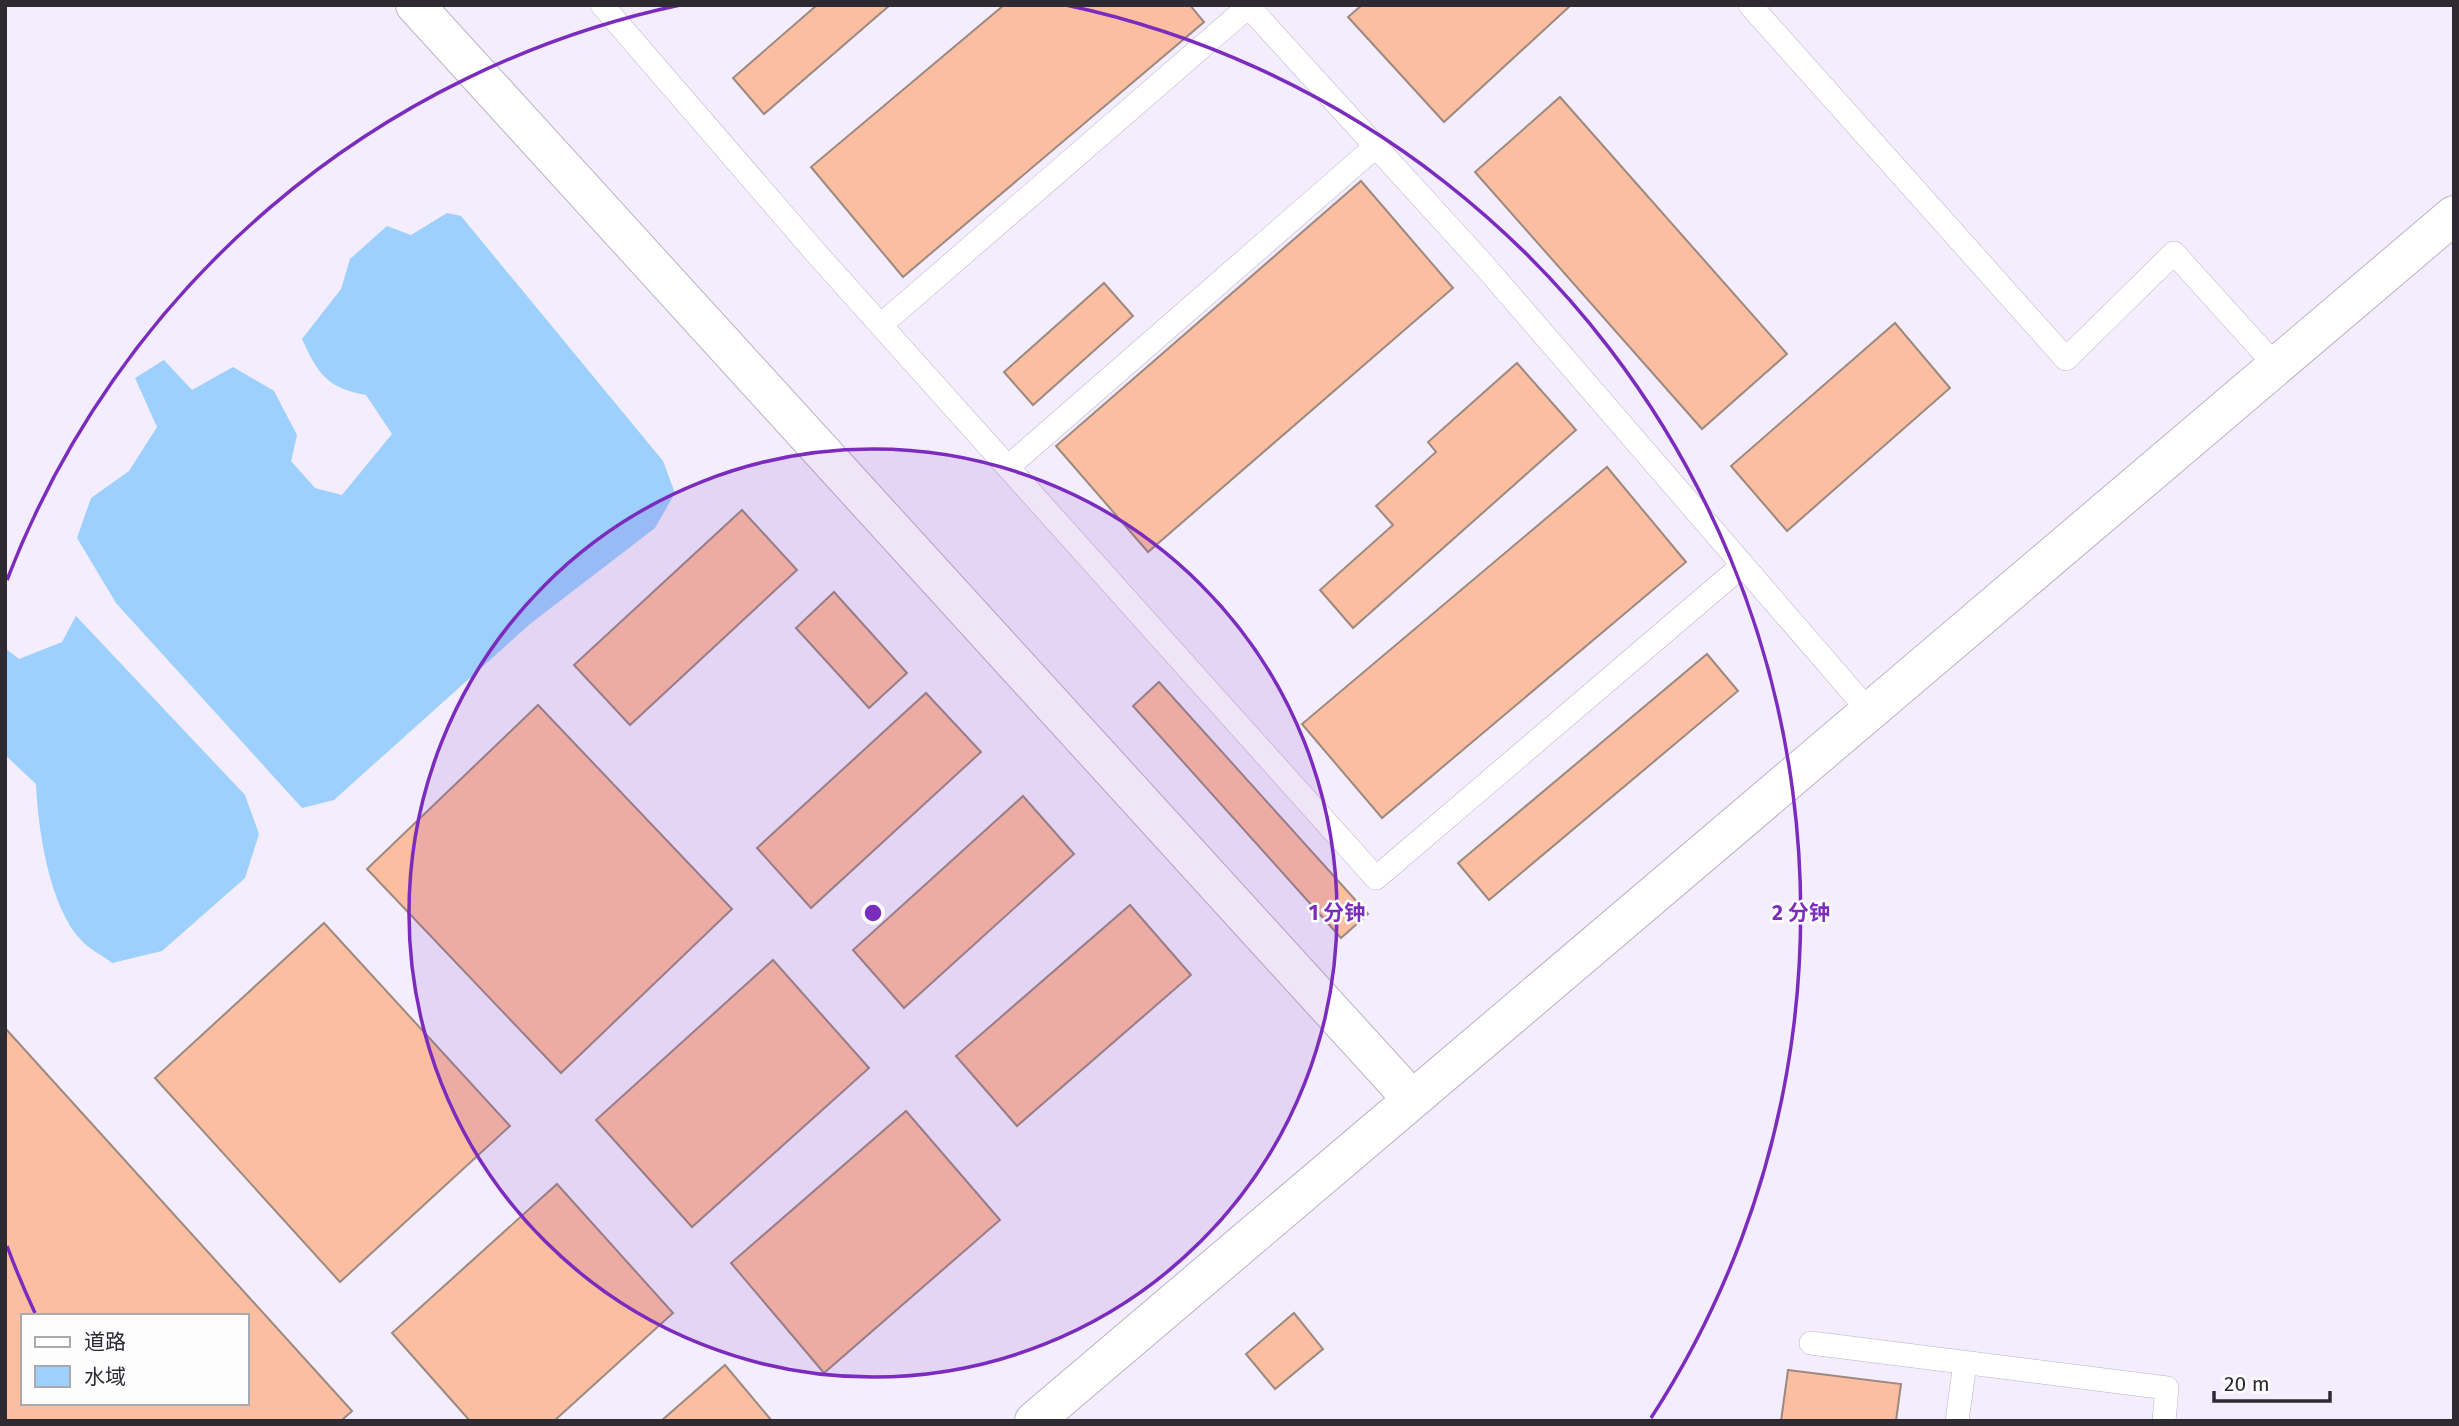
<svg xmlns="http://www.w3.org/2000/svg" width="2459" height="1426" font-family="'Fira Sans','Noto Sans SC',sans-serif">
	<style>
		.water { fill: #9dd0fd }
		.building { fill: #fcbea0; stroke: #9c8980; stroke-width: 2; fill-rule: evenodd }
		.lines { fill: none; stroke-linecap: round; stroke-linejoin: round }
		.lane-casing { stroke: #bab3c5; stroke-width: 24 }
		.secondary-casing { stroke: #bab3c5; stroke-width: 40 }
		.lane { stroke: #fff; stroke-width: 23 }
		.secondary { stroke: #fff; stroke-width: 38 }
		.ring { fill: none; stroke: #7b2cbf; stroke-width: 3.5 }
		.centre { fill: #7b2cbf; stroke: #fdfdfd; stroke-width: 3.5 }
		.ring-label { font-size: 21px; text-anchor: middle; font-weight: bold; fill: #7b2cbf; stroke: #fdfdfd; stroke-width: 5; stroke-linejoin: round; paint-order: stroke }
	</style>
	<rect width="100%" height="100%" fill="#f3edfd"/>
	<!-- water -->
	<g class="water">
		<path d="M447,213l14,3 202,245 12,32 -20,35 -125,96 -196,176 -32,8 -186,-205 -39,-65 14,-40 38,-27 28,-44 -22,-49 29,-18 28,30 41,-23 41,24 23,44 -6,26 24,27 27,7 50,-61 -26,-39c-39,-7 -48,-21 -64,-56l39,-50 9,-30 37,-33 24,9z"/>
		<path d="M76,616l169,179 14,39 -14,44 -83,73 -50,12c-10,-8 -23,-14 -31,-23 -32,-34 -43,-111 -45,-156l-31,-29v-107l14,11 43,-17z"/>
	</g>
	<!-- building -->
	<g class="building">
		<polygon points="817,5 890,5 764,114 733,78"/>
		<polygon points="1004,5 1190,5 1204,22 903,277 811,167"/>
		<polygon points="1362,5 1571,5 1444,122 1348,17"/>
		<polygon points="1560,97 1787,354 1702,429 1475,172"/>
		<polygon points="1361,181 1453,288 1148,552 1056,446"/>
		<polygon points="1104,283 1133,316 1033,405 1004,372"/>
		<polygon points="1895,323 1950,388 1787,531 1731,466"/>
		<polygon points="1517,363 1576,430 1353,628 1320,590 1393,525 1376,506 1436,452 1428,442"/>
		<polygon points="1607,467 1686,562 1382,818 1302,724"/>
		<polygon points="742,510 797,570 630,725 574,665"/>
		<polygon points="834,592 907,673 869,708 796,628"/>
		<polygon points="1707,654 1738,691 1489,900 1458,863"/>
		<polygon points="1159,682 1368,914 1341,938 1133,706"/>
		<polygon points="926,693 981,752 811,908 757,848"/>
		<polygon points="538,705 732,909 561,1073 367,869"/>
		<polygon points="1023,796 1074,854 904,1008 853,950"/>
		<polygon points="1130,905 1191,975 1017,1126 956,1056"/>
		<polygon points="324,923 510,1126 340,1282 155,1078"/>
		<polygon points="773,960 869,1068 692,1227 596,1120"/>
		<path d="M5,1028l347,383 -11,10h-336zM23,1316h224v87h-224z"/>
		<polygon points="906,1111 1000,1220 824,1373 731,1263"/>
		<polygon points="557,1184 673,1313 554,1421 470,1421 392,1333"/>
		<polygon points="1294,1313 1323,1349 1275,1389 1246,1354"/>
		<polygon points="725,1365 772,1421 661,1421"/>
		<polygon points="1788,1370 1901,1384 1896,1421 1781,1421"/>
	</g>
	<g class="lines">
		<defs>
			<g id="lane">
				<polyline points="602,5 816,253 1376,878 1743,565"/>
				<polyline points="1247,5 1482,263 1868,710"/>
				<polyline points="1750,5 2066,359 2174,253 2276,366"/>
				<polyline points="881,325 1248,7"/>
				<polyline points="1008,467 1375,147"/>
				<polyline points="1811,1343 2167,1388 2164,1421"/>
				<polyline points="1957,1421 1965,1363"/>
			</g>
			<g id="secondary">
				<polyline points="415,5 1411,1098"/>
				<polyline points="1034,1421 2454,215"/>
			</g>
		</defs>
		<!-- lane casing -->
		<use href="#lane" class="lane-casing"/>
		<!-- secondary casing -->
		<use href="#secondary" class="secondary-casing"/>
		<!-- lane -->
		<use href="#lane" class="lane"/>
		<!-- secondary -->
		<use href="#secondary" class="secondary"/>
	</g>
	<!-- distance rings -->
	<circle cx="873" cy="913" r="464" fill="#7b2cbf" fill-opacity=".12"/>
	<g class="ring">
		<circle cx="873" cy="913" r="464"/>
		<path d="M35 1313A928 928 0 0 1 7 1246M7 580A928 928 0 0 1 680 5M1066 5A928 928 0 0 1 1651 1418"/>
	</g>
	<circle cx="873" cy="913" r="10" class="centre"/>
	<g class="ring-label">
		<text x="1337" y="920">1 分钟</text>
		<text x="1801" y="920">2 分钟</text>
	</g>
	<!-- border -->
	<rect width="2459" height="1426" fill="none" stroke="#2d2a32" stroke-width="14"/>
	<!-- legend -->
	<rect x="21" y="1314" width="228" height="91" fill="#fdfdfd" stroke="#aaa9ac" stroke-width="2"/>
	<rect x="35" y="1337" width="35" height="10" fill="#ffffff" stroke="#aaa9ac" stroke-width="2"/>
	<text x="84" y="1349" font-size="21" fill="#2d2a32">道路</text>
	<rect x="35" y="1366" width="35" height="21" fill="#9dd0fd" stroke="#aaa9ac" stroke-width="2"/>
	<text x="84" y="1384" font-size="21" fill="#2d2a32">水域</text>
	<!-- scale -->
	<path d="M2214 1391v10h116v-10" fill="none" stroke="#2d2a32" stroke-width="3.5"/>
	<text x="2224" y="1391" font-size="21" fill="#2d2a32" stroke="#fdfdfd" stroke-width="5" paint-order="stroke">20 m</text>
</svg>
